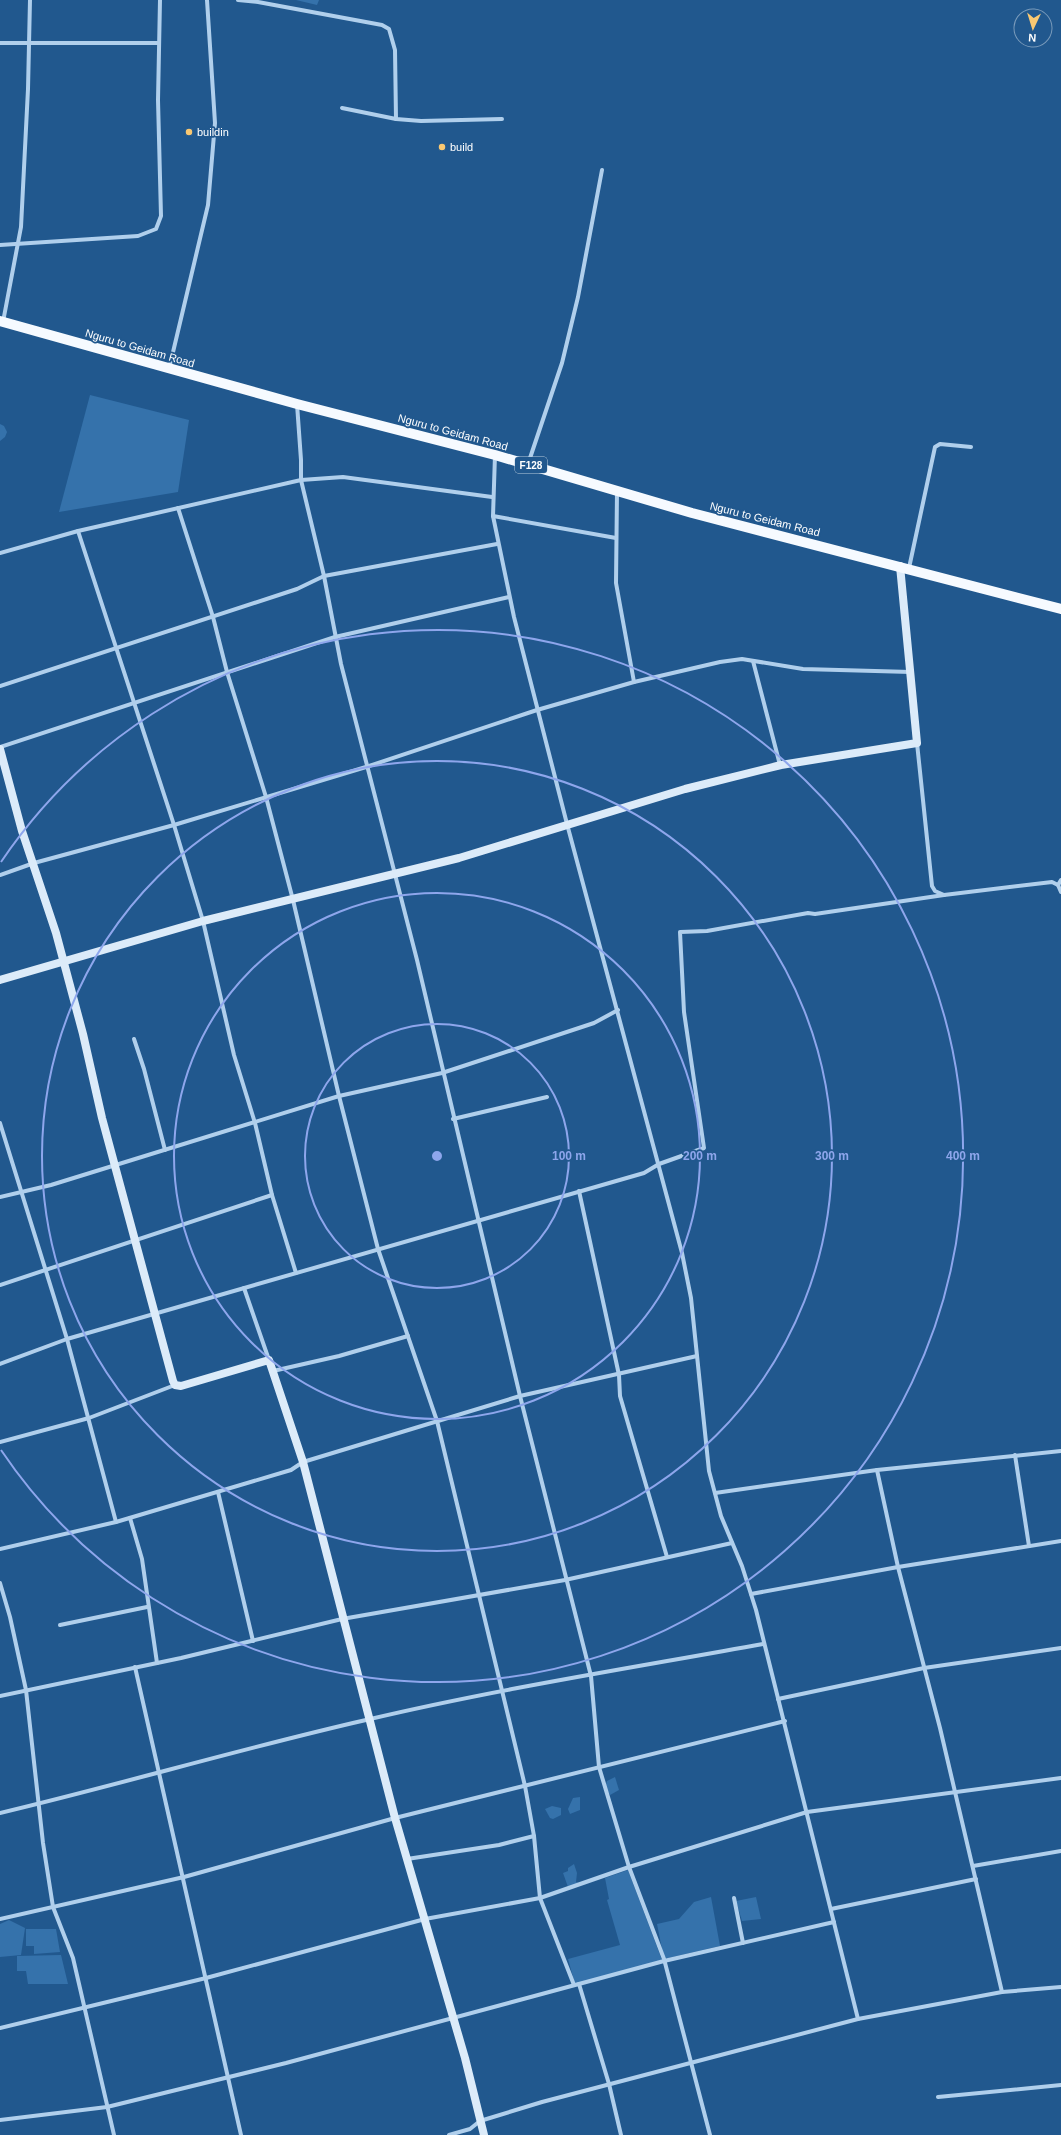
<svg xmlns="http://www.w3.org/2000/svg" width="1061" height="2135" font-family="Helvetica,sans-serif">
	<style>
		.green { fill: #3572ab }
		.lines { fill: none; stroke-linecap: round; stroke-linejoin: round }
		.street { stroke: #b0cfec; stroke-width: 4 }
		.secondary { stroke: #dcebf9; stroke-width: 8 }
		.primary { stroke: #f6faff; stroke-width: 10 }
		.ring { fill: none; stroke: #8ea6ec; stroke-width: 2 }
		.poi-dot { fill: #f9c872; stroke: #21588e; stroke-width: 1.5 }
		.labels { text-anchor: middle; stroke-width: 3.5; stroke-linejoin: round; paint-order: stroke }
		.shield { fill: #21588e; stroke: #bccddd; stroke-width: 1 }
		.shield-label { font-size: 10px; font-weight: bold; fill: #fff }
		.poi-label { font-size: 11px; fill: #fff; stroke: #21588e; text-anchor: start }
		.street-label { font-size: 11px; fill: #fff; stroke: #21588e }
		.centre { fill: #8ea6ec; stroke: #21588e; stroke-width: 2 }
		.ring-label { font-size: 12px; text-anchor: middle; font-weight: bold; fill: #8ea6ec; stroke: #21588e; stroke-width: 3.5; stroke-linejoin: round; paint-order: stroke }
	</style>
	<rect width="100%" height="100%" fill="#21588e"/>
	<!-- green -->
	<g class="green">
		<polygon points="296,0 319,0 317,5"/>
		<polygon points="90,395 189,420 178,492 59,512"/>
		<polygon points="0,424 4,426 7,432 5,437 0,441"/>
		<polygon points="615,1777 619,1790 610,1795 605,1787 607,1781"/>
		<polygon points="580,1797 580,1810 570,1814 568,1809 573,1798"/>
		<polygon points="552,1806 561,1808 561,1815 553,1819 550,1818 545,1809"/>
		<polygon points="574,1864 577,1873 576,1882 579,1883 568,1887 563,1873 568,1871 568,1868"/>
		<polygon points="628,1870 662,1960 575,1984 568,1959 620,1945 607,1900 609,1899 605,1878"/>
		<polygon points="711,1897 720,1946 664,1959 657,1924 679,1919 694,1902"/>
		<polygon points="756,1897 761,1919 742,1921 736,1901"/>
		<polygon points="9,1920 25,1928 21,1955 0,1957 0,1924"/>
		<polygon points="26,1929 56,1929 60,1952 34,1954 34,1946 26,1946"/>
		<polygon points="61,1955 68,1984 28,1984 26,1971 17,1971 17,1956"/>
	</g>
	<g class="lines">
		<!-- street -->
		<g class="street">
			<polyline points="238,0 258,2 382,25 389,29 395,50 396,119"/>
			<polyline points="0,43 159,43"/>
			<polyline points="342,108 396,119 421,121 502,119"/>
			<polyline points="0,245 138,236 156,229 161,216 158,100 160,0"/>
			<polyline points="3,322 21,227 28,89 30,0"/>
			<polyline points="169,369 208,205 215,123 207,0"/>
			<polyline points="297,404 301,460 301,480 324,576 341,664 417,960 520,1396 591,1676 599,1767 629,1867 664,1959 710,2135"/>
			<polyline points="495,455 493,516 514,617 567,824 682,1253 691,1298 709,1471 721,1516 742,1566 756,1610 858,2019"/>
			<polyline points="528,464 562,363 578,297 602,170"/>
			<polyline points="617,492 616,583 634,682"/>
			<polyline points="178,508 213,617 227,672 266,797 293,900 339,1096 378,1249 437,1421 525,1786 534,1836 540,1898 574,1985"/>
			<polyline points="493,516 616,538"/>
			<polyline points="78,531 174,825 203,921 234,1055 255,1123 272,1195 296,1273"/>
			<polyline points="0,553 78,531 301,480 343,477 492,497"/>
			<polyline points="909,568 935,447 940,444 971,447"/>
			<polyline points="753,661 780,765"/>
			<polyline points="0,686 297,589 324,576 497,544"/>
			<polyline points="917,743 932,886 935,891 944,895 1052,882 1058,885 1061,892"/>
			<polyline points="0,747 335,637 509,597"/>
			<polyline points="0,875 34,863 174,825 366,767 537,710 634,682 720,662 742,659 803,669 911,672"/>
			<polyline points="1058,885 1061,880"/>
			<polyline points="134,1039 144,1069 165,1150"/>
			<polyline points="453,1119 547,1097"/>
			<polyline points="0,1123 67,1339 116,1522"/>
			<polyline points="579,1191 619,1375 620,1396 667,1557"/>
			<polyline points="0,1197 51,1185 339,1096 442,1073 594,1023 618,1010"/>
			<polyline points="0,1285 272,1195"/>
			<polyline points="244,1288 269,1360"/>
			<polyline points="0,1364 67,1339 644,1173 659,1164 704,1148 684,1012 680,932 707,931 808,913 815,914 944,895"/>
			<polyline points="273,1371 339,1356 408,1336"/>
			<polyline points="0,1442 89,1418 175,1385"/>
			<polyline points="1015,1455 1029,1546"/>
			<polyline points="877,1470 898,1567 940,1728 1002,1992"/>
			<polyline points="218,1492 253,1641"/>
			<polyline points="715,1493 877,1470 1061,1451"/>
			<polyline points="130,1518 142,1559 157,1663"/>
			<polyline points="0,1549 116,1522 291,1470 303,1462 520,1396 697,1356"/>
			<polyline points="0,1583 10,1617 26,1690 43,1843 53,1907 73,1958 114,2135"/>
			<polyline points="751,1594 898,1567 1061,1541"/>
			<polyline points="60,1625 147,1607"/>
			<polyline points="135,1667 241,2135"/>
			<polyline points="0,1696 181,1658 342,1619 565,1580 732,1543"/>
			<polyline points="778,1699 924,1668 1061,1648"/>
			<path d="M0,1813c122,-29 243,-65 366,-93 131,-31 265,-52 397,-76"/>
			<polyline points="407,1859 499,1845 534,1836"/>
			<polyline points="973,1866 1061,1851"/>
			<polyline points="734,1898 743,1943"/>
			<polyline points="831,1909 976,1879"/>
			<polyline points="0,1919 184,1877 395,1818 785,1721"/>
			<polyline points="579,1984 609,2084 621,2135"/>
			<polyline points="0,2028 206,1978 425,1919 540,1898 629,1867 807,1812 1061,1778"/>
			<polyline points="938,2097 1061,2085"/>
			<polyline points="0,2120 107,2107 286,2063 664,1961 834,1922"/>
			<polyline points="449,2135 470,2129 480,2121 542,2102 858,2019 1002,1992 1061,1987"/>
		</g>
		<!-- secondary -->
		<g class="secondary">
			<polyline points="0,749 22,831 56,933 83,1034 102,1118 173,1381 175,1385 181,1386 269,1360 303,1462 395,1818 465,2058 484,2135"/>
			<polyline points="0,980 203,921 459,858 685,789 781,765 917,743 900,566"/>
		</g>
		<!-- primary -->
		<polyline class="primary" points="0,321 297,404 495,455 692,513 1061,609"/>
	</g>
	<!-- distance rings -->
	<g class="ring">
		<circle cx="437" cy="1156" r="132"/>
		<circle cx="437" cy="1156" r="263"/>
		<circle cx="437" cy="1156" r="395"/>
		<path d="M1 862A526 526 0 1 1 1 1450"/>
	</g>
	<!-- markers -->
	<g class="poi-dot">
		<circle cx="189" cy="132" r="4"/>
		<circle cx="442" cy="147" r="4"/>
	</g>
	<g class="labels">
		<!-- shield labels -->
		<rect class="shield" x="515" y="457" width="32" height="16" rx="3"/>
		<g class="shield-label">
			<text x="531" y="469">F128</text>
		</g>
		<!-- poi labels -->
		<g class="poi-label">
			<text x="197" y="136">buildin</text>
			<text x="450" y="151">build</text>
		</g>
		<!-- street labels -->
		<g class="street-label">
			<text transform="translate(140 348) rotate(16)" y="4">Nguru to Geidam Road</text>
			<text transform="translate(453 432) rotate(15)" y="4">Nguru to Geidam Road</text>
			<text transform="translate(765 519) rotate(14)" y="4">Nguru to Geidam Road</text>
		</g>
	</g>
	<circle cx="437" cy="1156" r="6" class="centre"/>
	<g class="ring-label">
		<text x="569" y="1160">100 m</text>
		<text x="700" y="1160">200 m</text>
		<text x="832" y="1160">300 m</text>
		<text x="963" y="1160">400 m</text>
	</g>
	<!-- north arrow -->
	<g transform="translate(1033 28) rotate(184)"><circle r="19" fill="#21588e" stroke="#7a9bbb"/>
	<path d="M0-3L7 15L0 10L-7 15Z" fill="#f9c872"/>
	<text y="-6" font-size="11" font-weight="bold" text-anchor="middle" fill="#ffffff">N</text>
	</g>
</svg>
